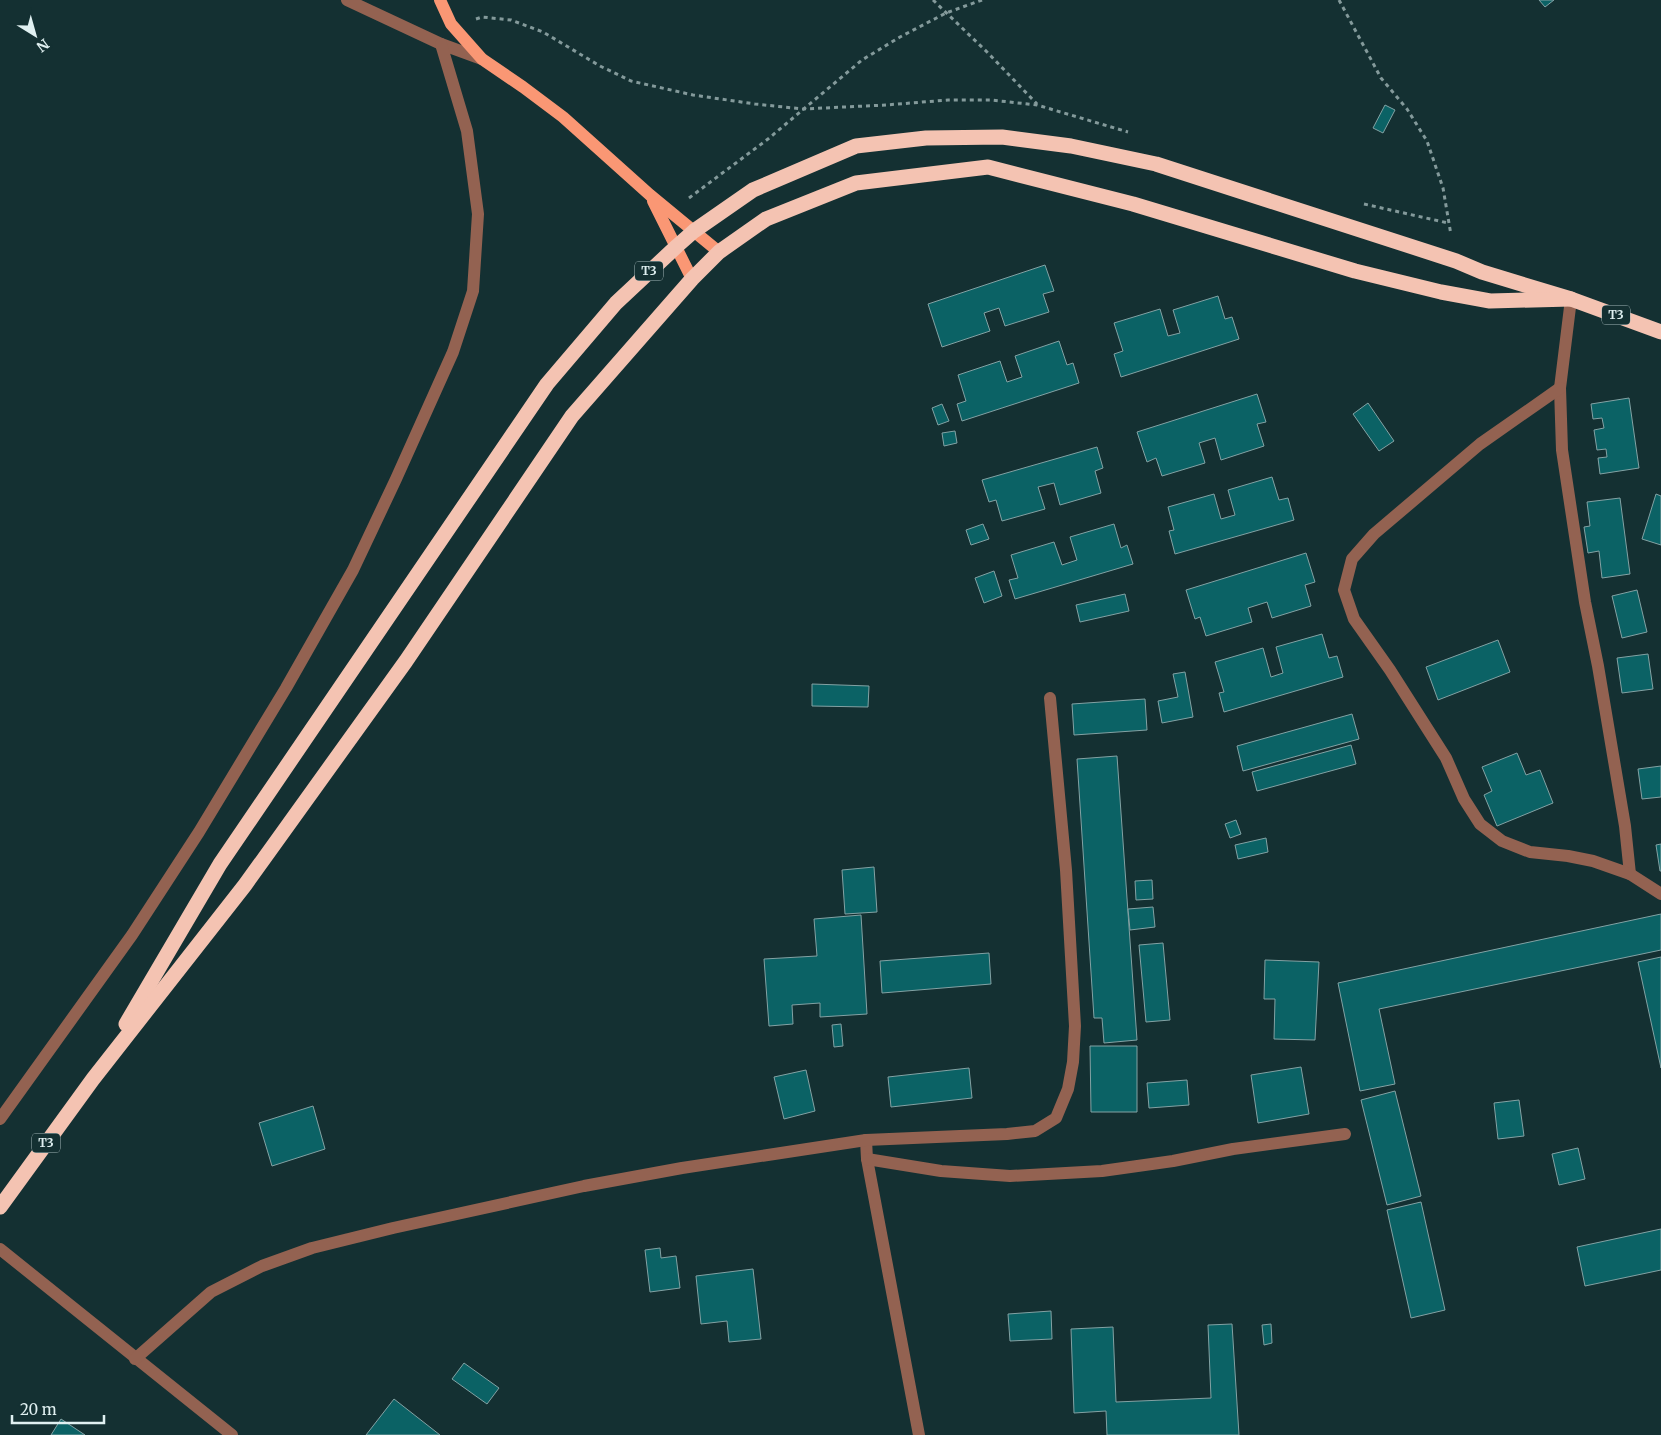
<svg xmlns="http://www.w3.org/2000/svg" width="1661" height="1435" font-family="Merriweather,serif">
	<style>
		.building { fill: #0b6265; stroke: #83a2a4 }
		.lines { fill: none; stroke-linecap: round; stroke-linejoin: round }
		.path { stroke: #849a9b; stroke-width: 3; stroke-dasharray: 4 4; stroke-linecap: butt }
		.minor { stroke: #936251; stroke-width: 12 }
		.major { stroke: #fa9774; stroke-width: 12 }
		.highway { stroke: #f4c3b2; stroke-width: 15 }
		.labels { text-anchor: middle; stroke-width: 5; stroke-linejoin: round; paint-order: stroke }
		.shield { fill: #143032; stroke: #a3b6b8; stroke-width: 1 }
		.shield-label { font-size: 12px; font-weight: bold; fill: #e0f0f1 }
	</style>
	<rect width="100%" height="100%" fill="#143032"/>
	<!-- building -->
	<g class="building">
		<polygon points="1539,0 1554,0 1545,7"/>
		<polygon points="1385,105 1395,110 1383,133 1373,128"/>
		<polygon points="1045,265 1054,291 1043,294 1049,312 1005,326 999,308 984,313 990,331 942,347 928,304"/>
		<polygon points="1218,296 1225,319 1232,317 1239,339 1121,377 1114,354 1123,351 1114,323 1160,309 1168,336 1180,333 1173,310"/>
		<polygon points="1059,341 1067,365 1073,363 1079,383 962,421 957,404 966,401 958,375 1000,361 1007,382 1022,377 1015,356"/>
		<polygon points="1257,394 1266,422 1257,424 1264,446 1221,460 1215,438 1199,443 1205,463 1162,476 1156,458 1147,462 1137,432"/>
		<polygon points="1629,398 1639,468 1600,474 1598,458 1607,457 1606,449 1597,450 1594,430 1604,428 1602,418 1593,419 1591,404"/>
		<polygon points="1368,403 1394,441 1379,451 1353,414"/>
		<polygon points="942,404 949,421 938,425 932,408"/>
		<polygon points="955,431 957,443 944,446 942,433"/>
		<polygon points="1097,447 1103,468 1095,471 1101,493 1060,505 1054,483 1038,487 1045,509 1002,521 996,500 989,502 982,480"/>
		<polygon points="1272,477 1279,500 1288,498 1294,520 1175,554 1169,531 1174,530 1168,507 1214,494 1221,519 1235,515 1228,490"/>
		<polygon points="1656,494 1661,496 1661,545 1642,539"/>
		<polygon points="1620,498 1630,574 1602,578 1599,551 1588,553 1584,527 1590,526 1587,502"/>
		<polygon points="983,524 989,539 971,545 966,530"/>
		<polygon points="1114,524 1121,548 1127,545 1133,564 1015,599 1009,580 1018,578 1011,555 1054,542 1062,565 1077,560 1070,537"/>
		<polygon points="1306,553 1315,582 1305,585 1311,606 1272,618 1267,602 1248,608 1252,622 1206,636 1200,617 1195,619 1186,590"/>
		<polygon points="994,571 1002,596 984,603 975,578"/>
		<polygon points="1637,590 1647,632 1622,638 1612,596"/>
		<polygon points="1125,594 1129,611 1080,622 1076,605"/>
		<polygon points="1322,634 1329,658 1337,656 1343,677 1224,712 1219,693 1224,692 1215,662 1263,648 1271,677 1283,673 1276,647"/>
		<polygon points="1498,640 1510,672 1438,700 1426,667"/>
		<polygon points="1648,654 1653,689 1622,693 1617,658"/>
		<polygon points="1185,672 1193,717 1162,723 1158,701 1178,697 1173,674"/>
		<polygon points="812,684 869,686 868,707 812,706"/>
		<polygon points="1145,699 1147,730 1074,735 1072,704"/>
		<polygon points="1352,714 1359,739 1243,771 1237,746"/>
		<polygon points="1351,745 1356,764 1257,791 1252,772"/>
		<polygon points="1517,753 1526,775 1540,770 1553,803 1497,826 1484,795 1492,791 1482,767"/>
		<polygon points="1117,756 1137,1040 1104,1043 1102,1018 1094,1018 1077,759"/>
		<polygon points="1661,766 1661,797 1642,799 1638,769"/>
		<polygon points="1236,820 1241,834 1230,838 1225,824"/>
		<polygon points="1266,838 1268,852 1238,859 1235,845"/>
		<polygon points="1661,844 1661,871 1660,871 1656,845"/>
		<polygon points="874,867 877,912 845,914 842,870"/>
		<polygon points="1152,880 1153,899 1136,900 1135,881"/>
		<polygon points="1153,907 1155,927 1130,930 1128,909"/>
		<polygon points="1661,914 1661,950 1379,1009 1395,1084 1360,1091 1338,983"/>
		<polygon points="861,915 867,1014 820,1017 820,1003 792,1005 793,1024 769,1026 764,959 817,956 814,919"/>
		<polygon points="1163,943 1170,1020 1146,1022 1139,945"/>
		<polygon points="989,953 991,984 882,993 880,961"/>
		<polygon points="1661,957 1661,1068 1638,962"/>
		<polygon points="1265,960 1319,962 1315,1040 1274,1039 1275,999 1264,999"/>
		<polygon points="841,1024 843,1046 834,1047 832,1025"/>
		<polygon points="1090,1046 1137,1046 1137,1112 1091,1112"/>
		<polygon points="1301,1067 1309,1114 1258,1123 1251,1075"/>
		<polygon points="969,1068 972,1098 891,1107 888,1077"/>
		<polygon points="806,1070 815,1111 784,1119 774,1077"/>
		<polygon points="1187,1080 1189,1105 1149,1108 1147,1083"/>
		<polygon points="1395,1091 1421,1196 1387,1205 1361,1100"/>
		<polygon points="1519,1100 1524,1136 1498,1139 1494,1103"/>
		<polygon points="313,1106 325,1149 272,1166 259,1123"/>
		<polygon points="1578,1148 1585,1179 1559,1185 1552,1154"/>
		<polygon points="1421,1202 1445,1310 1411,1318 1387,1210"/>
		<polygon points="1661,1229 1661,1270 1585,1286 1577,1247"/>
		<polygon points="660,1248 661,1258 676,1256 680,1288 650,1292 645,1250"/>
		<polygon points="753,1269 761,1339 729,1342 727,1321 701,1324 696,1276"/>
		<polygon points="1051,1311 1052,1339 1010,1341 1008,1314"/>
		<polygon points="1232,1324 1239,1435 1107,1435 1106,1411 1074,1413 1071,1329 1113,1327 1116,1402 1211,1398 1208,1325"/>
		<polygon points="1271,1324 1272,1343 1264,1345 1262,1325"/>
		<polygon points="464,1363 499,1388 487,1404 452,1379"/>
		<polygon points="394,1399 440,1435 366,1435"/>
		<polygon points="61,1419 85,1435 51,1435"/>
	</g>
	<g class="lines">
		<!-- path -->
		<g class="path">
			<polyline points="933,0 987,52 1037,104"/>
			<polyline points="1339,0 1381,78 1407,109 1427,141 1443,188 1451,235"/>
			<polyline points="476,19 482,17 511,20 543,32 600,66 631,81 693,95 755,104 803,109 886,105 948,100 991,100 1037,105 1128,132"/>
			<polyline points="689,198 768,139 862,60 900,37 946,13 982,0"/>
			<polyline points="1364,204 1448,223"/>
		</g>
		<!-- minor -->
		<g class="minor">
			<polyline points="347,0 441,44 482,59"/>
			<polyline points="1571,299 1560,388 1562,450 1585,602 1598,666 1625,826 1630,874"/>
			<polyline points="1560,388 1480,444 1374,534 1352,559 1344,590 1354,619 1390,670 1446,758 1464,799 1480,824 1502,841 1530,852 1568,856 1593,861 1630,874 1661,894"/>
			<polyline points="0,1119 132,935 199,832 286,688 353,570 396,479 453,352 473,291 478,214 467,131 441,44"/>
			<polyline points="866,1140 867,1159 919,1435"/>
			<polyline points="867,1159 941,1171 1010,1176 1102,1171 1173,1161 1233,1149 1345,1134"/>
			<polyline points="0,1249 232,1435"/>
			<polyline points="135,1359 211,1292 262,1266 312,1248 393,1228 584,1186 682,1168 866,1140 1007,1134 1035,1131 1056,1118 1068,1089 1073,1062 1075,1026 1066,870 1050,698"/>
		</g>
		<!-- major -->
		<g class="major">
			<polyline points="440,0 451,24 482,59 523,87 563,117 650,195 719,252"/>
			<polyline points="653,201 692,279"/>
		</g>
		<!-- highway -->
		<g class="highway">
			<polyline points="126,1024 220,864 547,384 616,303 677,246 694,231 753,190 856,146 926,138 1002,137 1071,146 1156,164 1456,261 1482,272 1571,299 1661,332"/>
			<polyline points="0,1207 93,1079 245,885 406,661 572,416 692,279 719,252 766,219 856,183 988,167 1133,204 1355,271 1441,292 1490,301 1571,299"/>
		</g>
	</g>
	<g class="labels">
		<!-- shield labels -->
		<g class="shield">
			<rect x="635" y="261.5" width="28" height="19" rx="4"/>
			<rect x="1602" y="305.5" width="28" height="19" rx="4"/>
			<rect x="32" y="1133.5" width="28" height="19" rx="4"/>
		</g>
		<g class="shield-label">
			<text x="649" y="275">T3</text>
			<text x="1616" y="319">T3</text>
			<text x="46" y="1147">T3</text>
		</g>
	</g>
	<!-- north arrow -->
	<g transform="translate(35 35) rotate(143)" stroke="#143032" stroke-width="4" paint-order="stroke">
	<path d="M0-4L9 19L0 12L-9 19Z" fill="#e0f0f1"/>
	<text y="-8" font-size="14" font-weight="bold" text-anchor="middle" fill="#e0f0f1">N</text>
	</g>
	<!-- scale -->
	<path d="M12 1415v8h92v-8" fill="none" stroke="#e0f0f1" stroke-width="2.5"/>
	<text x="20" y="1415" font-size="15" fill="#e0f0f1" stroke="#143032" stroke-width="4" paint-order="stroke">20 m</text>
</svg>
